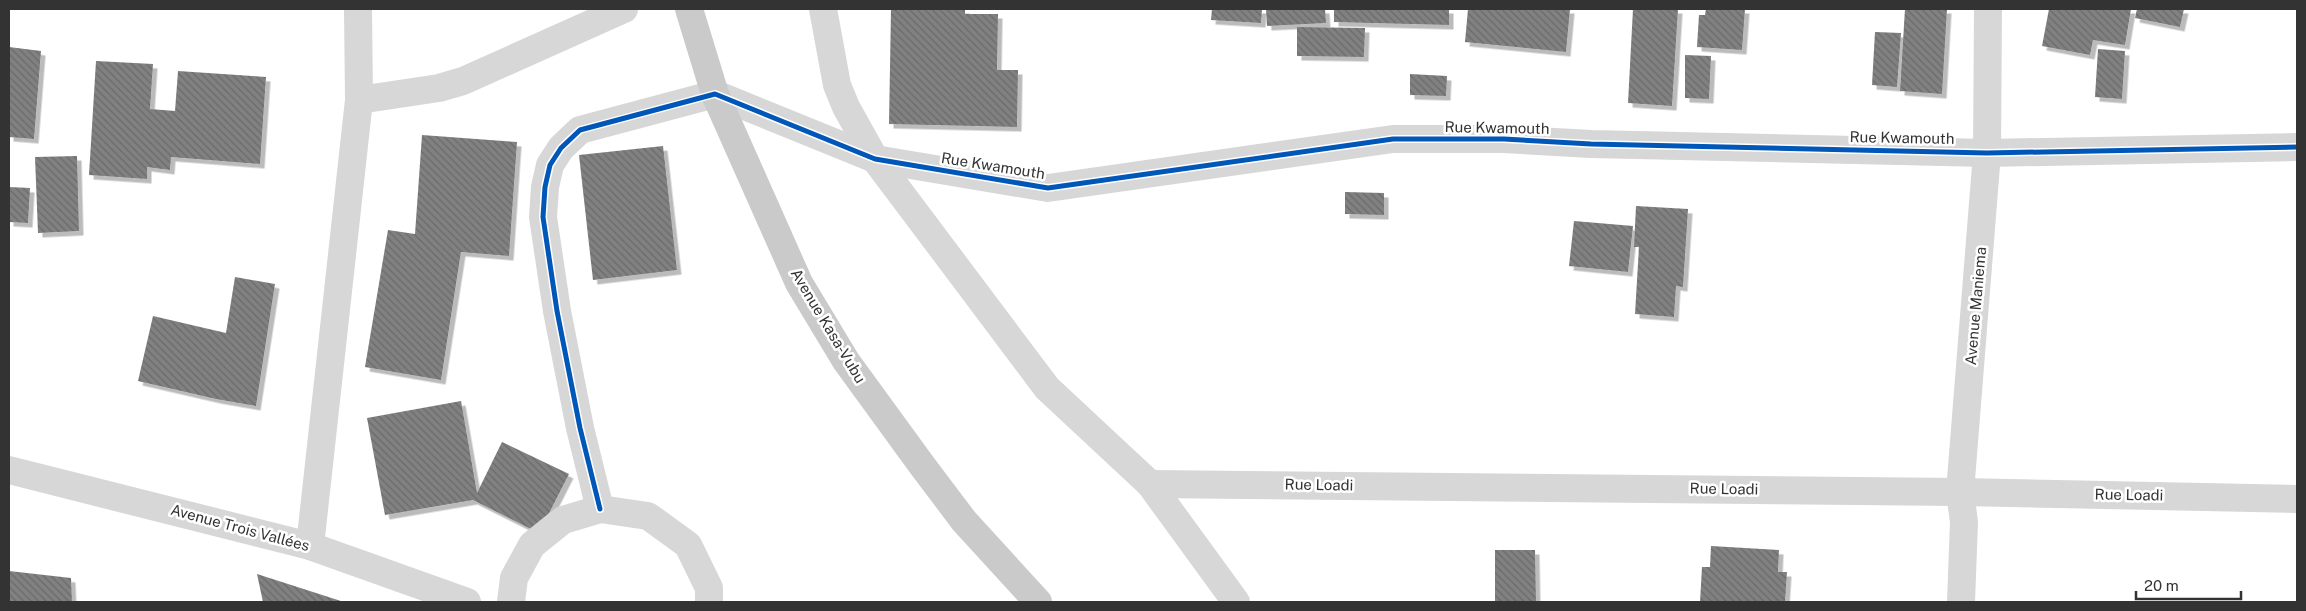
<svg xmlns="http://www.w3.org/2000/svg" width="2306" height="611" font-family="'Public Sans',sans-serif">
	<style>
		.building { fill: url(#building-back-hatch); filter: url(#shadow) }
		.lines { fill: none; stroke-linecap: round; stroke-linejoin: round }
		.street { stroke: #d7d7d7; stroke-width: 28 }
		.primary { stroke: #cacaca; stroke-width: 28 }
		.cycleway-casing { stroke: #fff; stroke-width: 8 }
		.cycleway { stroke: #0057b8; stroke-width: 5 }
		.labels { text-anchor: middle; stroke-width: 5; stroke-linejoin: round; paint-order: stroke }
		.street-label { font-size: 15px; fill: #333; stroke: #fff }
	</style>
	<defs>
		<pattern id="building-back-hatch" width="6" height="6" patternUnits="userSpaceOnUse" patternTransform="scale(1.25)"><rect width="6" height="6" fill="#818181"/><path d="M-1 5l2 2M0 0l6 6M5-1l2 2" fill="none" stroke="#6a6a6a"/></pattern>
		<filter id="shadow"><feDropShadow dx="4.5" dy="4.5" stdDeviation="0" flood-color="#0004"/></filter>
	</defs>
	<rect width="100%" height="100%" fill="#fff"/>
	<!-- building -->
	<g class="building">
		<polygon points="891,9 965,9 965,14 998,14 997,70 1018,70 1017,127 889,124"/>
		<polygon points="1212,9 1262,9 1261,23 1211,20"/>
		<polygon points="1266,9 1325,9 1326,23 1267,26"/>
		<polygon points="1334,9 1449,9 1449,25 1334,22"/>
		<polygon points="1468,9 1570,9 1566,52 1465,42"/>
		<polygon points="1633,9 1678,9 1672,106 1628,103"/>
		<polygon points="1706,9 1745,9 1742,50 1697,47 1699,15 1705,15"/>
		<polygon points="1905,9 1947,9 1942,94 1900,91"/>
		<polygon points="2049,9 2131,9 2125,45 2093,40 2090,55 2042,46"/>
		<polygon points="2137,9 2184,9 2180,27 2135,18"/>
		<polygon points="1297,27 1365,28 1364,57 1297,56"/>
		<polygon points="1875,32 1901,33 1897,87 1872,85"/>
		<polygon points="9,47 41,51 34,139 9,137"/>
		<polygon points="2098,49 2125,51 2122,99 2095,97"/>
		<polygon points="1685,55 1711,56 1709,99 1685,98"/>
		<polygon points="96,61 153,64 150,109 175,111 178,71 266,77 260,164 171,157 170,170 147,167 147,179 89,175"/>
		<polygon points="1410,74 1447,76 1446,96 1410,95"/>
		<polygon points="422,135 517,142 509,256 461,252 441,380 365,367 388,230 415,234"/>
		<polygon points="663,146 677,270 593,280 579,155"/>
		<polygon points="77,156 79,231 38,233 35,157"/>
		<polygon points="9,187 30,188 28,223 9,222"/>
		<polygon points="1345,192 1384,193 1384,215 1345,214"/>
		<polygon points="1636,206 1688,209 1683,287 1676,286 1674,317 1635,314 1639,247 1634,247"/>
		<polygon points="1574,221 1633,226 1628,272 1569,266"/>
		<polygon points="235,277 275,284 256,406 216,399 138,381 153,316 226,333"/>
		<polygon points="461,401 477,493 502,442 569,474 539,533 473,500 385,515 367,418"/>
		<polygon points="1711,546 1779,550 1778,572 1787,572 1785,602 1700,602 1702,567 1710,567"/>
		<polygon points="1495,550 1535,550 1536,602 1495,602"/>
		<polygon points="9,571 71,578 72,602 9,602"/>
		<polygon points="257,574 344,602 263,602"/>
	</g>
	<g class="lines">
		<!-- street -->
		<g class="street">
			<polyline points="823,9 837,85 846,107 875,159 1047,388 1150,484 1236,602"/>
			<polyline points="359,100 439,88 463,81 624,9"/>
			<polyline points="9,470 310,546 467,602"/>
			<polyline points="1150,484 1960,492 2297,499"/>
			<polyline points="600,509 580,428 557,311 543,217 545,187 550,165 561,148 580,130 715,94 875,159 1048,188 1393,139 1504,139 1591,144 1987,153 2297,147"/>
			<polyline points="310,546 359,100 358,9"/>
			<polyline points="511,602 514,578 532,545 563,520 600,509 648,516 688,545 709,588 709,602"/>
			<polyline points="1961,602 1964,522 1960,492 1987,153 1988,9"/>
		</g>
		<!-- primary -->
		<polyline class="primary" points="689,9 715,94 799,283 846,361 921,464 964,521 1038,602"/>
		<defs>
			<polyline id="cycleway" points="600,509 580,428 557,311 543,217 545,187 550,165 561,148 580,130 715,94 875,159 1048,188 1393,139 1504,139 1591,144 1987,153 2297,147"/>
		</defs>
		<!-- cycleway casing -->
		<use href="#cycleway" class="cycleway-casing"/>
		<!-- cycleway -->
		<use href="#cycleway" class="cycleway"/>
	</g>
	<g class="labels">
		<!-- street labels -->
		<g class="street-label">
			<text transform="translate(1497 128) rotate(1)" y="5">Rue Kwamouth</text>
			<text transform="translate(1902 138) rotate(1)" y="5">Rue Kwamouth</text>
			<text transform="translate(993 166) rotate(9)" y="5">Rue Kwamouth</text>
			<text transform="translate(1976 306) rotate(-85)" y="5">Avenue Maniema</text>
			<text transform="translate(828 326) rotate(59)" y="5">Avenue Kasa-Vubu</text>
			<text transform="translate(1319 485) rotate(1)" y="5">Rue Loadi</text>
			<text transform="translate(1724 489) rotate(1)" y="5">Rue Loadi</text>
			<text transform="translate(2129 495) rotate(1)" y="5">Rue Loadi</text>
			<text transform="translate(240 528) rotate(15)" y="5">Avenue Trois Vallées</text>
		</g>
	</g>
	<!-- border -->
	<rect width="2306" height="611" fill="none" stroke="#333333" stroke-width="20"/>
	<!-- scale -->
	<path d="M2136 591v8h105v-8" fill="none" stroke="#333333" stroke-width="2.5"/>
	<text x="2144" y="591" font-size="15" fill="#333333" stroke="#ffffff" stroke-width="4" paint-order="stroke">20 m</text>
</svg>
